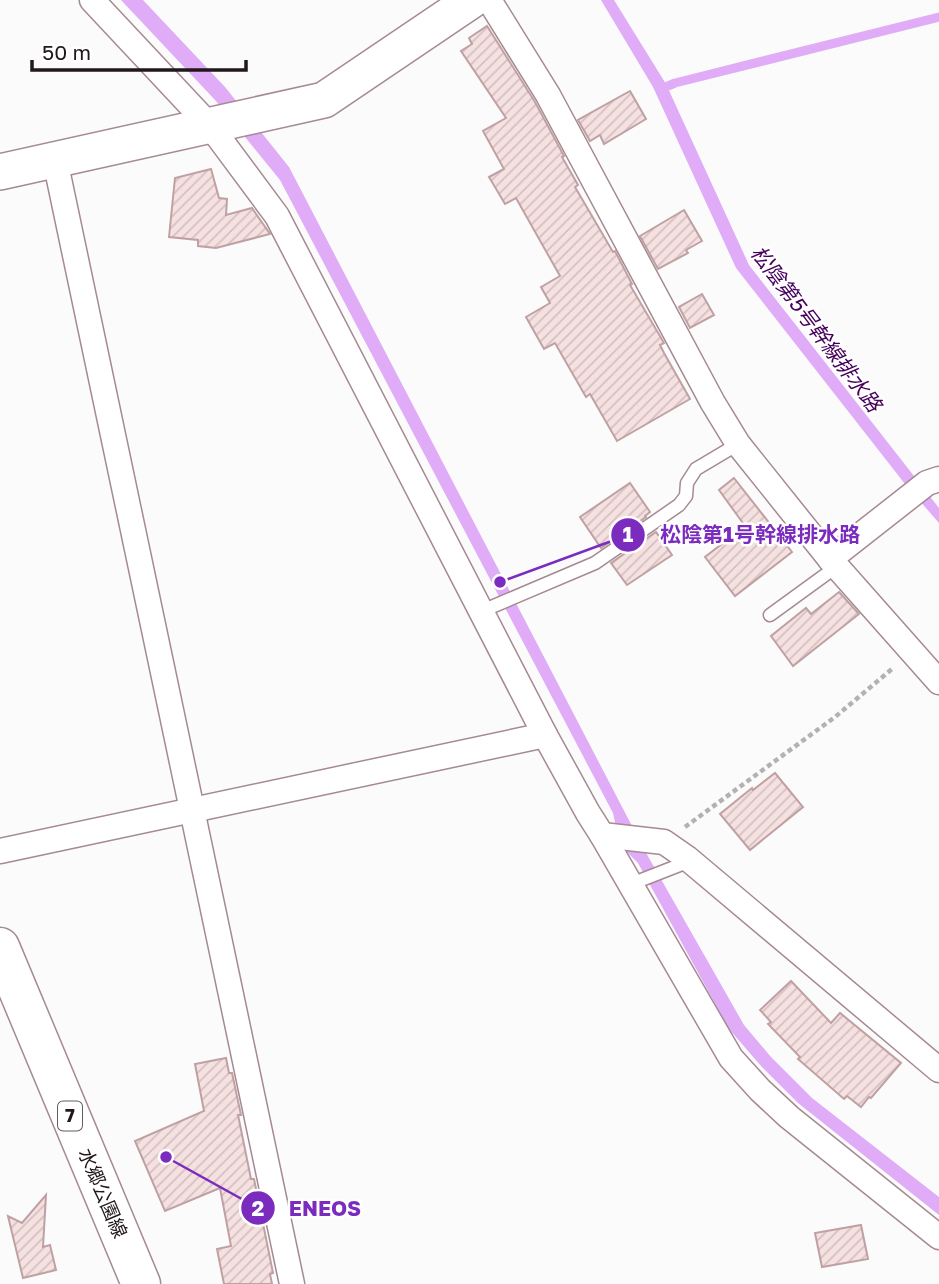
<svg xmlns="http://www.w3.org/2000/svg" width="939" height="1284" font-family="'Golos Text','Noto Sans JP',sans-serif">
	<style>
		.water { fill: #e0abf7 }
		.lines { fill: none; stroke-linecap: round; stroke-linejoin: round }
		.stream { stroke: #e0abf7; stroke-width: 9 }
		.building { fill: url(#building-hatch); stroke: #c0a1a3; stroke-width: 2 }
		.lane-casing { stroke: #a58993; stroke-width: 15 }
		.street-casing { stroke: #a58993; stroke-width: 27 }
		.secondary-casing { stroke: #a58993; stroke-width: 38 }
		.primary-casing { stroke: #a58993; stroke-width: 41 }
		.path { stroke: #b4b1b2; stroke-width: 4.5; stroke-dasharray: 5 3.5; stroke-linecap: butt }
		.lane { stroke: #fff; stroke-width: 12 }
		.street { stroke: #fff; stroke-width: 24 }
		.secondary { stroke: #fff; stroke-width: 35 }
		.primary { stroke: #fff; stroke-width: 38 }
		.labels { text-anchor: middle; stroke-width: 5; stroke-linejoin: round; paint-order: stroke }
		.shield { fill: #fff; stroke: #645d5f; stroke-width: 2 }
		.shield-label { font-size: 18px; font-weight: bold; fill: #22181b }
		.street-label { font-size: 19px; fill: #22181b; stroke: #fff }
		.water-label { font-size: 21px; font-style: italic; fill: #46005c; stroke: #fff }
		.leader { fill: none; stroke: #7b2cbf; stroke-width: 2.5 }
		.callout-dot { fill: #7b2cbf; stroke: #fff; stroke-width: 2.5 }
		.mark-label { font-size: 21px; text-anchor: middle; font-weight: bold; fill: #fff }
		.callout-label { font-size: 21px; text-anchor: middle; font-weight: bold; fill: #7b2cbf; stroke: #fff; stroke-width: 5; stroke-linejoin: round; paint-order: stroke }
	</style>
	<defs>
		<pattern id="building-hatch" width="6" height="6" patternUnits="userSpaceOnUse" patternTransform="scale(1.75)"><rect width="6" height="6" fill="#f6e1e1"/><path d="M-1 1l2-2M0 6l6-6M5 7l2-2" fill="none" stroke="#d3c0c0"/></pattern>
	</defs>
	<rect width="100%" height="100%" fill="#fbfbfb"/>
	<!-- water -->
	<g class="water">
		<polygon points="121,0 143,0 225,87 289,167 645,851 744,1025 771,1057 812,1098 939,1197 939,1215 798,1103 761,1066 729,1029 638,863 620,845 613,813 280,180 216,101"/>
		<polygon points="601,0 614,0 666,84 749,265 939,508 939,523 905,484 736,268 653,87"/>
	</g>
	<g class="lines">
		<!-- stream -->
		<polyline class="stream" points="661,89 675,83 939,17"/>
	</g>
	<!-- building -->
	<g class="building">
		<polygon points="487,26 535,102 564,156 562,157 578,185 575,187 613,252 615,251 632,284 630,285 664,343 660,345 664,353 690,399 617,441 590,394 586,397 555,343 544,349 526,317 550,303 541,287 560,276 516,198 505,204 489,177 504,169 483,131 506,118 461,51 472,44 469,38"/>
		<polygon points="630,91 646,119 604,144 600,135 590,141 578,120"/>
		<polygon points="211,169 219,198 227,199 226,215 252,208 270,234 216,248 198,246 198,240 169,237 175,178"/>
		<polygon points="684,210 702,241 686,250 688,253 658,269 640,236"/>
		<polygon points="702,294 714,315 690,328 679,307"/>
		<polygon points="734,478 792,552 735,596 705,557 745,526 719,490"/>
		<polygon points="630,483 650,512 645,516 646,517 601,548 580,517"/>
		<polygon points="656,532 672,555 627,585 611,563"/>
		<polygon points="839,592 859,614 793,666 771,636 806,608 811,614"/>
		<polygon points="775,773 803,807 750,850 720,814 752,788 753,790"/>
		<polygon points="791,981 831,1023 840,1013 901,1063 871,1098 869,1097 861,1107 847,1096 844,1099 798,1059 800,1057 768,1024 771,1022 760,1010"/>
		<polygon points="226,1058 229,1073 232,1073 241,1115 238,1115 251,1179 254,1179 273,1273 270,1274 272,1284 224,1284 217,1249 231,1246 220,1188 165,1211 135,1141 204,1111 195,1064"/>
		<polygon points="46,1195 43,1247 50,1245 56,1270 23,1278 8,1216 22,1223"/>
		<polygon points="861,1225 868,1259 822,1267 815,1233"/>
	</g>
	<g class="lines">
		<defs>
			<g id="lane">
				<polyline points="482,611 595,563 679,505 686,496 687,483 696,469 738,444"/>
				<polyline points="770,615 836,567"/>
				<polyline points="631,884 690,861"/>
			</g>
			<g id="street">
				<polyline points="92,0 211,127 277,216 545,735 588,813 602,835 664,842 687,858 939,1070"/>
				<polyline points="489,0 548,95 713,403 738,444 830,559 939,682"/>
				<polyline points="55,160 292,1284"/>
				<polyline points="830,559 927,483 939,479"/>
				<polyline points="602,835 731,1058 760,1090 789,1117 939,1237"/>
				<polyline points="0,851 545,735"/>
			</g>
			<polyline id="secondary" points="0,172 324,100 472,0"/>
			<polyline id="primary" points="0,947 141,1284"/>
		</defs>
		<!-- lane casing -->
		<use href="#lane" class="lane-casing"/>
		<!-- street casing -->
		<use href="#street" class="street-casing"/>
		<!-- secondary casing -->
		<use href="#secondary" class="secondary-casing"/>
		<!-- primary casing -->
		<use href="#primary" class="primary-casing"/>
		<!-- path -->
		<polyline class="path" points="685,827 835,717 892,669"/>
		<!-- lane -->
		<use href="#lane" class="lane"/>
		<!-- street -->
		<use href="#street" class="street"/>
		<!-- secondary -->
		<use href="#secondary" class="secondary"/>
		<!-- primary -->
		<use href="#primary" class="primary"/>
	</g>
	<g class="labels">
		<!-- shield labels -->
		<rect class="shield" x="58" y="1101.5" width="24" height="29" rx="5"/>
		<g class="shield-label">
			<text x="70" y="1122">7</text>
		</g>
		<!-- street labels -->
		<g class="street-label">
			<text transform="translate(103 1193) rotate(67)" y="7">水郷公園線</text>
		</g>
		<!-- water labels -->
		<g class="water-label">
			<text transform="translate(816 329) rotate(53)" y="7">松陰第5号幹線排水路</text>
		</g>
	</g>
	<!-- callouts -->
	<path class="leader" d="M500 582L628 535M166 1157L258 1208"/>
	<g class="callout-dot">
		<circle cx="500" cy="582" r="7"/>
		<circle cx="166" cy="1157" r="7"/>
		<circle cx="628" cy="535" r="18"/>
		<circle cx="258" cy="1208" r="18"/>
	</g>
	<g class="mark-label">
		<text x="628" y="542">1</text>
		<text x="258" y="1216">2</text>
	</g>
	<g class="callout-label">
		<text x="760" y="542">松陰第1号幹線排水路</text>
		<text x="325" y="1216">ENEOS</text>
	</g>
	<!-- scale -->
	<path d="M32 60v10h214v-10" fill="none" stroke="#22181b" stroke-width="3.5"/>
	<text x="42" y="60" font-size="21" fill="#22181b" stroke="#ffffff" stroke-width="5" paint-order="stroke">50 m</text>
</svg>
